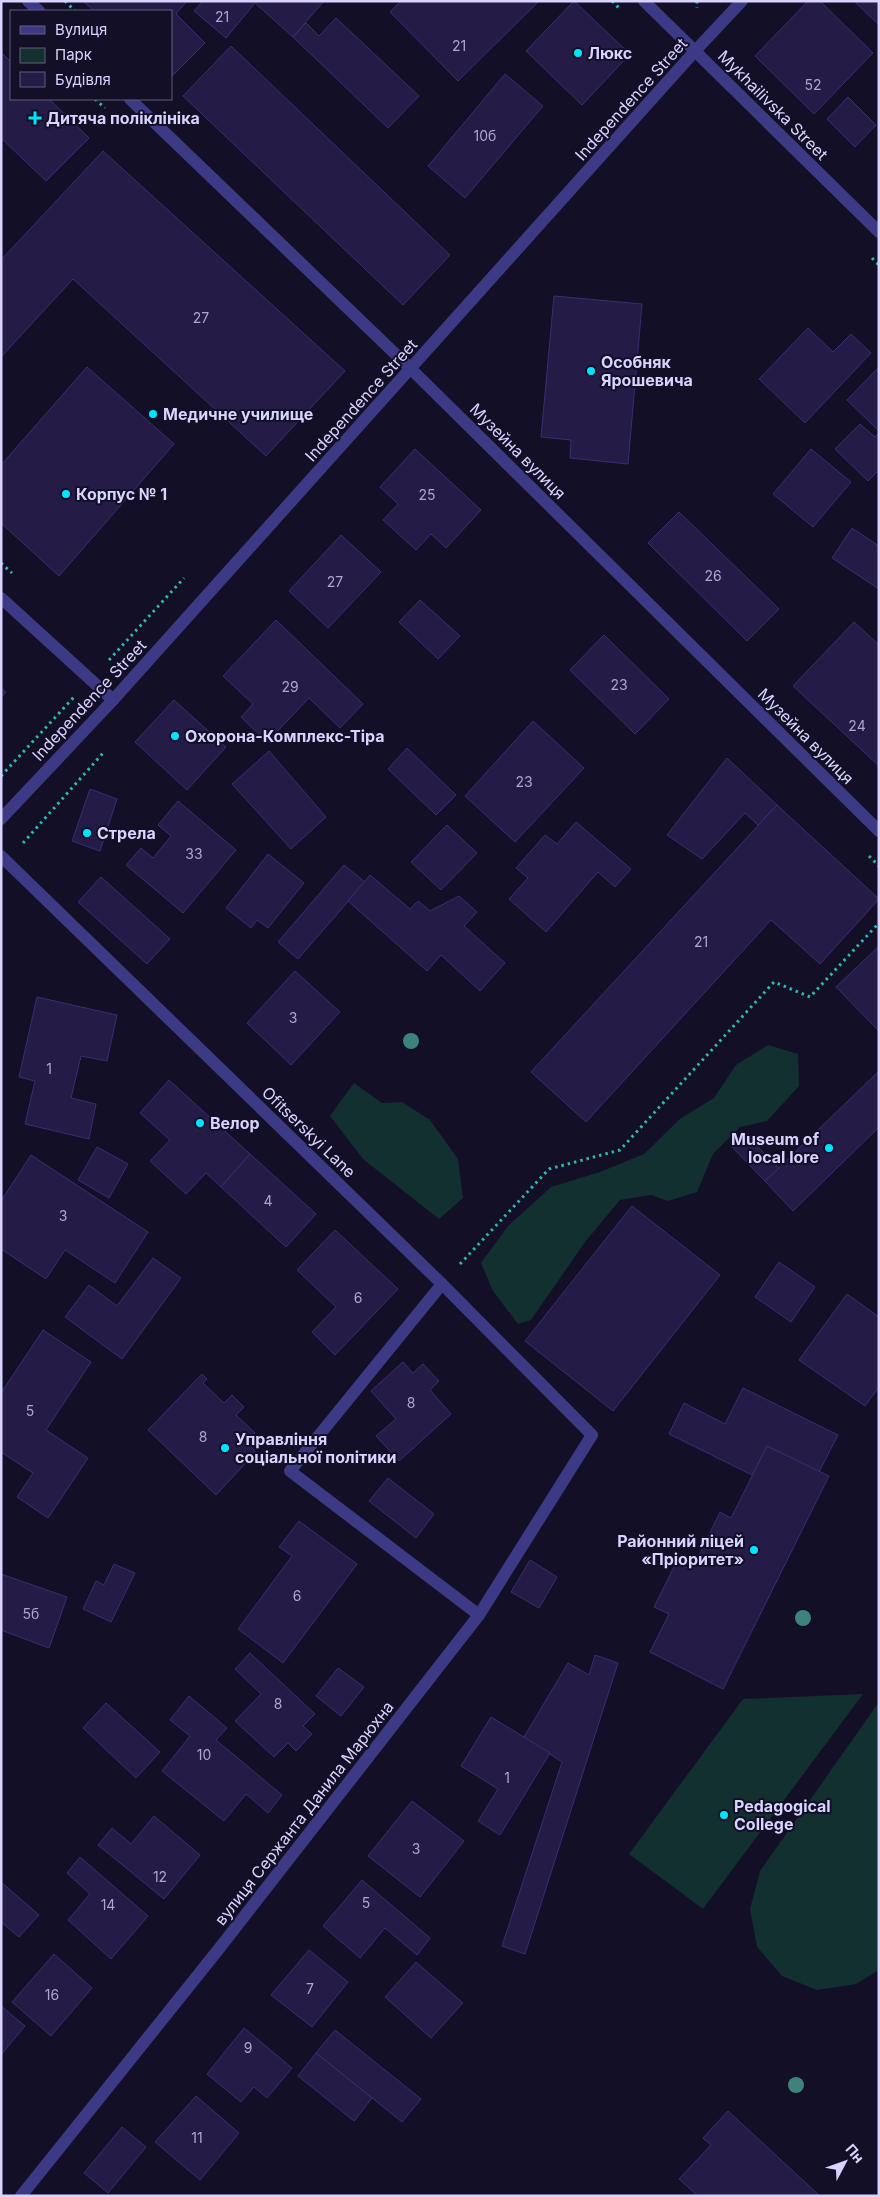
<svg xmlns="http://www.w3.org/2000/svg" width="880" height="2197" font-family="Inter,sans-serif">
	<style>
		.green { fill: #12302f }
		.building { fill: #241b47; stroke: #3b2d73 }
		.lines { fill: none; stroke-linecap: round; stroke-linejoin: round }
		.path { stroke: #2fb8b0; stroke-width: 3; stroke-dasharray: 2.5 4; stroke-linecap: butt }
		.minor { stroke: #3d3a85; stroke-width: 12 }
		.tree { fill: #3d827b }
		.poi-dot { fill: #00e5ff; stroke: #130f26; stroke-width: 2 }
		.labels { text-anchor: middle; stroke-width: 4; stroke-linejoin: round; paint-order: stroke }
		.number-label { font-size: 14px; fill: #aca6d1 }
		.poi-label { font-size: 16px; font-weight: bold; fill: #d9d4ff; stroke: #130f26; text-anchor: start }
		.street-label { font-size: 16px; fill: #d9d4ff; stroke: #130f26 }
	</style>
	<rect width="100%" height="100%" fill="#130f26"/>
	<!-- green -->
	<g class="green">
		<polygon points="768,1045 798,1054 799,1086 767,1121 740,1127 713,1154 697,1192 668,1201 651,1195 620,1200 585,1242 531,1320 518,1324 493,1291 481,1263 508,1226 551,1187 600,1172 644,1154 681,1118 714,1098 736,1065"/>
		<polygon points="354,1083 382,1103 402,1102 430,1120 458,1159 463,1198 439,1219 363,1159 330,1116"/>
		<polygon points="863,1694 703,1909 629,1854 743,1699"/>
		<polygon points="879,1702 879,1970 856,1984 817,1990 782,1976 757,1947 750,1909 760,1871"/>
	</g>
	<!-- building -->
	<g class="building">
		<polygon points="83,1 187,1 176,14 205,43 171,77 171,11 94,11"/>
		<polygon points="203,1 324,1 293,37 255,3 226,38 194,11"/>
		<polygon points="401,1 539,1 458,81 390,12"/>
		<polygon points="574,1 630,54 582,105 526,51"/>
		<polygon points="808,1 820,1 873,53 814,114 755,56"/>
		<polygon points="854,1 879,1 879,25"/>
		<polygon points="336,18 419,96 388,128 293,37 306,23 319,36"/>
		<polygon points="231,46 450,255 403,305 183,96"/>
		<polygon points="1,52 11,62 11,99 49,99 89,138 46,181 1,138"/>
		<polygon points="505,74 543,106 465,198 428,166"/>
		<polygon points="848,97 876,125 855,147 827,119"/>
		<polygon points="103,151 345,371 266,456 73,279 1,357 1,260"/>
		<polygon points="554,296 642,304 628,464 570,458 571,440 541,437"/>
		<polygon points="808,328 833,352 851,334 871,353 805,423 759,379"/>
		<polygon points="87,367 174,444 59,576 1,523 1,465"/>
		<polygon points="879,367 879,431 847,400"/>
		<polygon points="860,424 875,437 879,433 879,470 868,481 835,449"/>
		<polygon points="415,449 481,510 446,548 431,534 416,550 383,520 398,504 380,487"/>
		<polygon points="811,449 851,482 813,527 773,494"/>
		<polygon points="679,512 779,609 747,641 648,543"/>
		<polygon points="852,528 879,546 879,589 832,558"/>
		<polygon points="341,535 381,572 328,628 289,591"/>
		<polygon points="420,600 460,636 438,659 399,622"/>
		<polygon points="276,620 363,704 340,728 309,698 267,742 241,717 253,704 223,676"/>
		<polygon points="854,622 879,645 879,766 793,686"/>
		<polygon points="604,635 669,699 635,734 570,670"/>
		<polygon points="1,688 6,692 1,698"/>
		<polygon points="174,700 226,747 187,790 135,742"/>
		<polygon points="533,721 584,768 515,842 465,796"/>
		<polygon points="407,748 456,795 436,815 388,769"/>
		<polygon points="269,751 326,817 291,849 232,784"/>
		<polygon points="727,758 777,805 758,825 745,813 702,859 667,835"/>
		<polygon points="90,789 117,799 100,851 72,841"/>
		<polygon points="178,801 236,850 183,913 126,865 141,848 153,858 171,836 158,825"/>
		<polygon points="777,805 879,899 820,964 771,920 586,1122 531,1072"/>
		<polygon points="576,822 631,869 615,887 598,872 546,932 509,899 528,878 516,868 545,835 557,844"/>
		<polygon points="447,825 477,853 441,890 411,862"/>
		<polygon points="268,854 304,883 268,928 257,920 251,928 226,908"/>
		<polygon points="344,865 365,882 298,959 278,942"/>
		<polygon points="370,875 410,909 418,901 430,911 459,896 477,912 464,926 505,963 480,991 441,955 427,971 348,901"/>
		<polygon points="101,877 170,939 147,964 78,902"/>
		<polygon points="879,946 879,1031 836,987"/>
		<polygon points="295,971 340,1012 291,1065 247,1023"/>
		<polygon points="37,997 117,1015 107,1061 81,1056 71,1098 96,1104 89,1139 25,1124 35,1081 19,1077"/>
		<polygon points="879,1071 879,1127 793,1211 765,1181"/>
		<polygon points="169,1080 250,1154 221,1187 206,1173 186,1194 150,1161 170,1140 140,1113"/>
		<polygon points="745,1134 779,1168 765,1181 732,1147"/>
		<polygon points="97,1147 128,1164 109,1198 78,1180"/>
		<polygon points="250,1154 316,1214 286,1247 221,1187"/>
		<polygon points="31,1155 148,1232 115,1283 65,1250 46,1279 1,1249 1,1201"/>
		<polygon points="632,1206 720,1275 613,1411 525,1341"/>
		<polygon points="335,1230 398,1289 335,1355 312,1332 336,1307 297,1270"/>
		<polygon points="153,1258 181,1278 122,1359 65,1317 89,1285 117,1306"/>
		<polygon points="779,1262 815,1287 791,1322 755,1297"/>
		<polygon points="847,1294 879,1317 879,1387 865,1406 799,1360"/>
		<polygon points="43,1330 91,1362 46,1430 88,1458 48,1518 17,1497 33,1473 1,1452 1,1393"/>
		<polygon points="403,1362 413,1373 423,1364 439,1381 430,1390 451,1414 399,1461 376,1436 396,1419 371,1391"/>
		<polygon points="202,1374 207,1379 203,1383 224,1403 232,1395 244,1407 236,1415 255,1433 246,1442 256,1452 216,1495 148,1430"/>
		<polygon points="743,1388 838,1435 819,1472 767,1446 752,1475 669,1434 684,1403 725,1424"/>
		<polygon points="767,1446 829,1476 723,1689 650,1652 669,1614 654,1607 676,1563 692,1570 720,1512 731,1518"/>
		<polygon points="388,1478 434,1514 416,1538 369,1501"/>
		<polygon points="299,1521 357,1564 283,1663 238,1629 292,1556 279,1547"/>
		<polygon points="530,1560 557,1577 539,1608 511,1592"/>
		<polygon points="114,1564 135,1573 111,1622 83,1609 96,1581 104,1585"/>
		<polygon points="1,1574 67,1597 49,1648 1,1630"/>
		<polygon points="250,1653 315,1714 303,1726 312,1734 296,1751 288,1743 274,1757 235,1721 261,1694 235,1669"/>
		<polygon points="595,1655 618,1663 525,1954 502,1946 562,1762 524,1737 568,1663 589,1675"/>
		<polygon points="338,1668 364,1687 341,1716 316,1696"/>
		<polygon points="189,1696 227,1728 216,1740 282,1795 268,1813 246,1794 224,1821 162,1771 190,1736 170,1720"/>
		<polygon points="106,1703 160,1752 136,1778 83,1728"/>
		<polygon points="491,1717 550,1753 500,1835 478,1821 498,1789 461,1766"/>
		<polygon points="412,1801 464,1841 420,1897 368,1856"/>
		<polygon points="154,1816 200,1855 164,1899 98,1845 112,1828 131,1844"/>
		<polygon points="80,1857 148,1916 111,1959 68,1920 90,1894 67,1873"/>
		<polygon points="362,1880 430,1938 417,1955 385,1928 360,1958 323,1926"/>
		<polygon points="1,1882 39,1915 19,1937 1,1922"/>
		<polygon points="309,1950 348,1982 312,2027 271,1995"/>
		<polygon points="54,1954 92,1988 51,2036 12,2002"/>
		<polygon points="416,1962 463,2003 431,2038 385,1997"/>
		<polygon points="1,2006 25,2026 1,2055"/>
		<polygon points="244,2028 292,2068 267,2098 254,2087 241,2102 207,2074"/>
		<polygon points="335,2030 421,2099 402,2122 316,2053"/>
		<polygon points="316,2053 372,2098 354,2121 298,2076"/>
		<polygon points="196,2096 239,2133 200,2180 155,2142"/>
		<polygon points="728,2111 820,2196 698,2196 679,2179 711,2145 703,2138"/>
		<polygon points="122,2127 146,2147 108,2193 84,2173"/>
	</g>
	<g class="lines">
		<!-- path -->
		<g class="path">
			<polyline points="65,1 75,11"/>
			<polyline points="612,1 619,8"/>
			<polyline points="697,1 697,8"/>
			<polyline points="95,99 105,108"/>
			<polyline points="872,258 879,265"/>
			<polyline points="1,563 12,573"/>
			<polyline points="109,660 184,578"/>
			<polyline points="1,776 74,697"/>
			<polyline points="23,843 104,752"/>
			<polyline points="869,856 879,866"/>
			<polyline points="460,1264 549,1169 620,1150 774,982 810,997 879,923"/>
		</g>
		<!-- minor -->
		<g class="minor">
			<polyline points="28,1 39,11"/>
			<polyline points="644,1 879,232"/>
			<polyline points="130,99 411,369 879,831"/>
			<polyline points="1,598 113,700"/>
			<polyline points="1,819 113,700 695,51 742,1"/>
			<polyline points="1,856 442,1284 592,1435 479,1615 218,1950 21,2196"/>
			<polyline points="442,1284 290,1471 479,1615"/>
		</g>
	</g>
	<!-- trees -->
	<g class="tree">
		<circle cx="411" cy="1041" r="8"/>
		<circle cx="803" cy="1618" r="8"/>
		<circle cx="796" cy="2085" r="8"/>
	</g>
	<!-- markers -->
	<g class="poi-dot">
		<circle cx="578" cy="53" r="5"/>
		<path d="M32.5 110.5h5v5h5v5h-5v5h-5v-5h-5v-5h5z"/>
		<circle cx="591" cy="371" r="5"/>
		<circle cx="153" cy="414" r="5"/>
		<circle cx="66" cy="494" r="5"/>
		<circle cx="175" cy="736" r="5"/>
		<circle cx="87" cy="833" r="5"/>
		<circle cx="200" cy="1123" r="5"/>
		<circle cx="829" cy="1148" r="5"/>
		<circle cx="225" cy="1448" r="5"/>
		<circle cx="754" cy="1550" r="5"/>
		<circle cx="724" cy="1815" r="5"/>
	</g>
	<g class="labels">
		<!-- number labels -->
		<g class="number-label">
			<text x="222" y="22">21</text>
			<text x="459" y="51">21</text>
			<text x="813" y="90">52</text>
			<text x="485" y="141">10б</text>
			<text x="201" y="323">27</text>
			<text x="427" y="500">25</text>
			<text x="713" y="581">26</text>
			<text x="335" y="587">27</text>
			<text x="619" y="690">23</text>
			<text x="290" y="692">29</text>
			<text x="857" y="731">24</text>
			<text x="524" y="787">23</text>
			<text x="194" y="859">33</text>
			<text x="701" y="947">21</text>
			<text x="293" y="1023">3</text>
			<text x="49" y="1074">1</text>
			<text x="268" y="1206">4</text>
			<text x="63" y="1221">3</text>
			<text x="358" y="1303">6</text>
			<text x="411" y="1408">8</text>
			<text x="30" y="1416">5</text>
			<text x="203" y="1442">8</text>
			<text x="297" y="1601">6</text>
			<text x="31" y="1619">5б</text>
			<text x="278" y="1709">8</text>
			<text x="204" y="1760">10</text>
			<text x="507" y="1783">1</text>
			<text x="416" y="1854">3</text>
			<text x="160" y="1882">12</text>
			<text x="366" y="1908">5</text>
			<text x="108" y="1910">14</text>
			<text x="310" y="1994">7</text>
			<text x="52" y="2000">16</text>
			<text x="248" y="2053">9</text>
			<text x="197" y="2143">11</text>
		</g>
		<!-- poi labels -->
		<g class="poi-label">
			<text x="588" y="59">Люкс</text>
			<text x="46" y="124">Дитяча поліклініка</text>
			<text x="601" y="368">Особняк<tspan x="601" dy="18">Ярошевича</tspan></text>
			<text x="163" y="420">Медичне училище</text>
			<text x="76" y="500">Корпус № 1</text>
			<text x="185" y="742">Охорона-Комплекс-Тіра</text>
			<text x="97" y="839">Стрела</text>
			<text x="210" y="1129">Велор</text>
			<text x="819" y="1145" text-anchor="end">Museum of<tspan x="819" dy="18">local lore</tspan></text>
			<text x="235" y="1445">Управління<tspan x="235" dy="18">соціальної політики</tspan></text>
			<text x="744" y="1547" text-anchor="end">Районний ліцей<tspan x="744" dy="18">«Пріоритет»</tspan></text>
			<text x="734" y="1812">Pedagogical<tspan x="734" dy="18">College</tspan></text>
		</g>
		<!-- street labels -->
		<g class="street-label">
			<text transform="translate(631 99) rotate(-48)" y="6">Independence Street</text>
			<text transform="translate(773 105) rotate(45)" y="6">Mykhailivska Street</text>
			<text transform="translate(361 400) rotate(-48)" y="6">Independence Street</text>
			<text transform="translate(518 451) rotate(45)" y="6">Музейна вулиця</text>
			<text transform="translate(89 700) rotate(-47)" y="6">Independence Street</text>
			<text transform="translate(806 736) rotate(45)" y="6">Музейна вулиця</text>
			<text transform="translate(309 1132) rotate(44)" y="6">Ofitserskyi Lane</text>
			<text transform="translate(304 1813) rotate(-52)" y="6">вулиця Сержанта Данила Марюхна</text>
		</g>
	</g>
	<!-- border -->
	<rect width="880" height="2197" fill="none" stroke="#d9d4ff" stroke-width="5"/>
	<!-- legend -->
	<rect x="10" y="10" width="162" height="90" fill="#130f26" stroke="#625e7d"/>
	<rect x="20" y="26" width="25" height="8" fill="#3d3a85" stroke="#625e7d"/>
	<text x="55" y="35" font-size="15" fill="#d9d4ff">Вулиця</text>
	<rect x="20" y="48" width="25" height="15" fill="#12302f" stroke="#625e7d"/>
	<text x="55" y="60" font-size="15" fill="#d9d4ff">Парк</text>
	<rect x="20" y="72" width="25" height="15" fill="#241b47" stroke="#625e7d"/>
	<text x="55" y="85" font-size="15" fill="#d9d4ff">Будівля</text>
	<!-- north arrow -->
	<g transform="translate(845 2162) rotate(49)" stroke="#130f26" stroke-width="4" paint-order="stroke">
	<path d="M0-4L9 19L0 12L-9 19Z" fill="#d9d4ff"/>
	<text y="-8" font-size="14" font-weight="bold" text-anchor="middle" fill="#d9d4ff">Пн</text>
	</g>
</svg>
